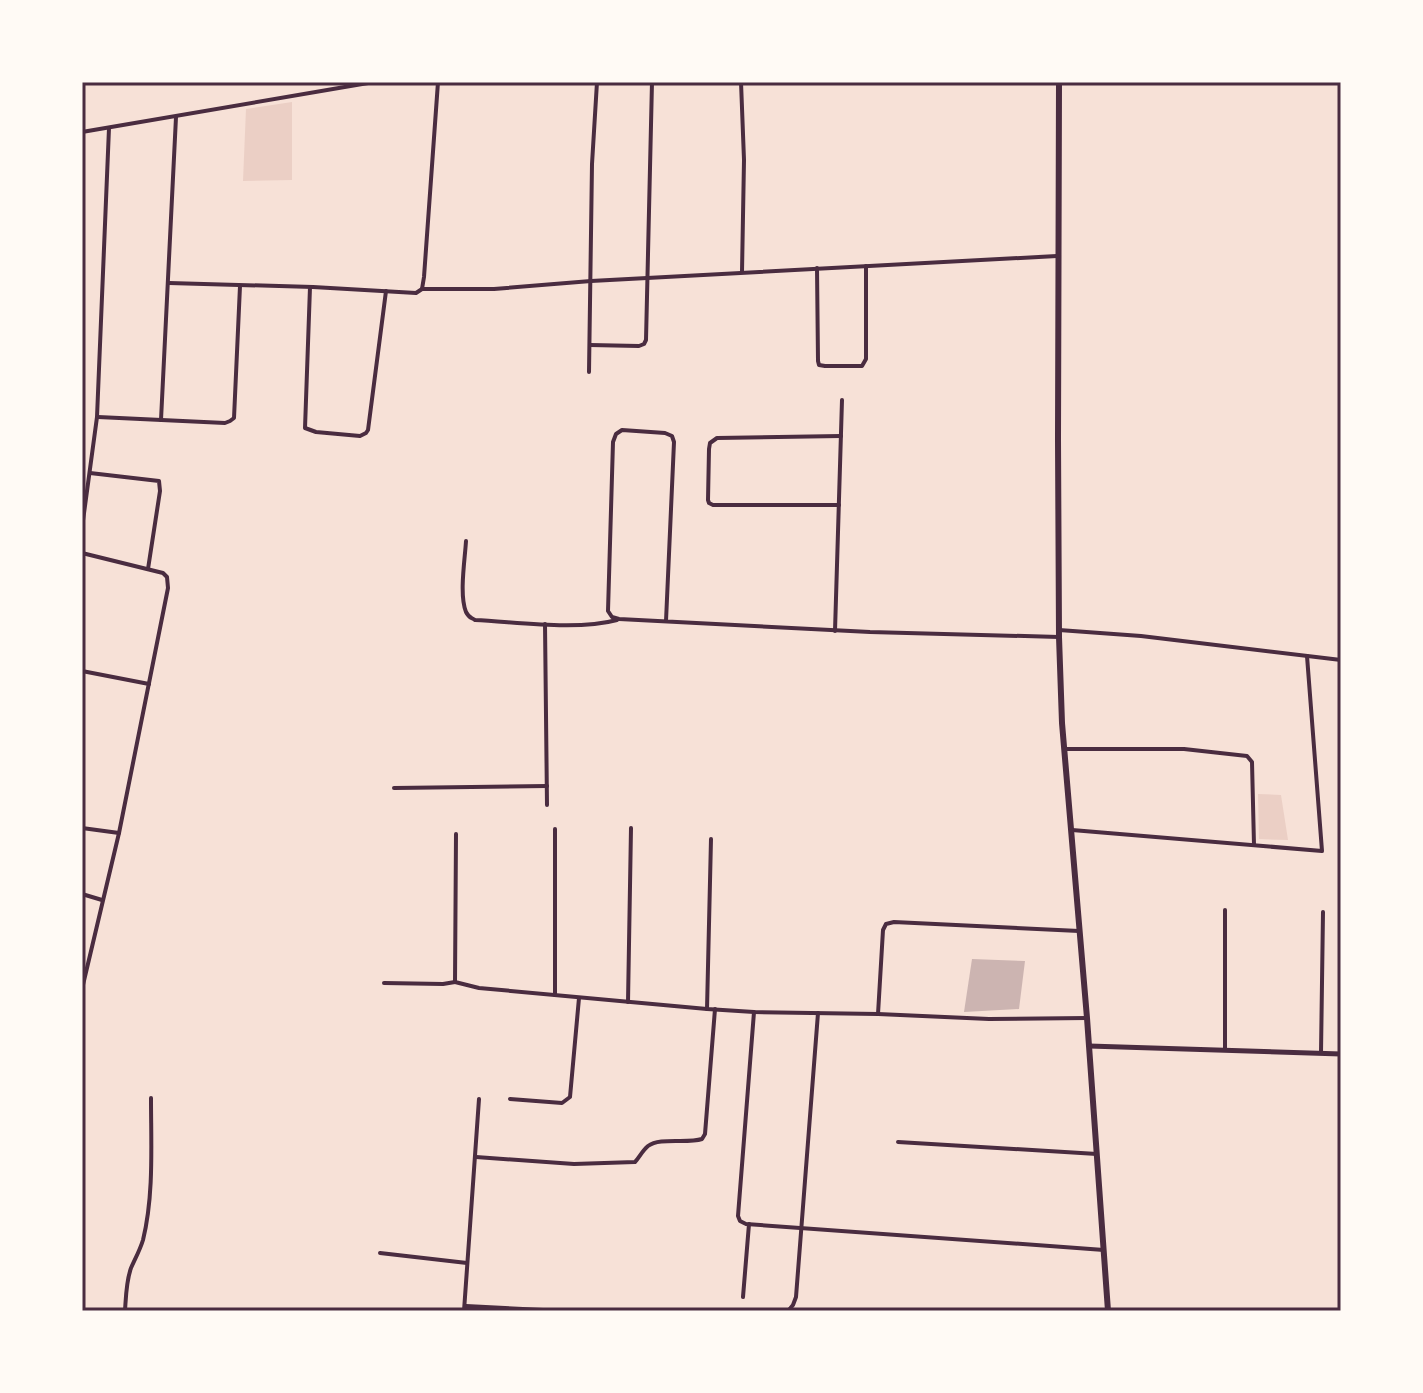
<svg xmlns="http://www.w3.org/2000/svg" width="1423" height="1393" font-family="Ubuntu,sans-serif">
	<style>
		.green { fill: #ebcfc5 }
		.building { fill: #ccb4b1 }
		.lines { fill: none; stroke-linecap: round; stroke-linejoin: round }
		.minor { stroke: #4a2c40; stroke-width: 4 }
		.tertiary { stroke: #4a2c40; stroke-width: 5 }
		.secondary { stroke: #4a2c40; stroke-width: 6 }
		.neatline { fill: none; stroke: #4a2c40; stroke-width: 3 }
	</style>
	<rect width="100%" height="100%" fill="#f7e1d7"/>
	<!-- green -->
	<g class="green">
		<polygon points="292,102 292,180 243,181 246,109"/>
		<polygon points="1258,794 1281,795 1288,840 1259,839"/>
	</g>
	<!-- building -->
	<polygon class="building" points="972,959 1025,961 1019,1009 964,1012"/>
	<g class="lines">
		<!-- minor -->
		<g class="minor">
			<polyline points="741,82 744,160 742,272"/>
			<polyline points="82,132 374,82"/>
			<polyline points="817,268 818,361 819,365 825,366 862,366 866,359 866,266"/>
			<polyline points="169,283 313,287 416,293 422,289 494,289 591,281 1057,256"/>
			<polyline points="310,287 305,428 316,432 360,436 366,433 368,430 386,291"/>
			<polyline points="422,289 424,277 438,82"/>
			<polyline points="590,345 639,346 644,344 646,340 652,82"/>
			<polyline points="589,372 592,164 597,82"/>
			<polyline points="98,417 225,423 230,421 234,418 240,286"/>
			<polyline points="161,420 176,117"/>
			<polyline points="90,473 159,481 160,491 148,569"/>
			<polyline points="839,505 713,505 709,503 708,500 709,449 710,443 717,438 841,436"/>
			<polyline points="82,528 97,417 109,128"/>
			<path d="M466,541c-1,18 -7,54 0,71 3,6 4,5 9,8 43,2 101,11 142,0"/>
			<polyline points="82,553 163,573 167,577 168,588 119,833 82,989"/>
			<polyline points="666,621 674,442 672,436 665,433 622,430 616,434 613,442 608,611 612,617 619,619 870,632 1059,637"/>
			<polyline points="545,624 547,805"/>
			<polyline points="1059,630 1141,636 1341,660"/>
			<polyline points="835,631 842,400"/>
			<polyline points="82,671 149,684"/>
			<polyline points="1064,749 1184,749 1247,756 1252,762 1254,845"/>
			<polyline points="394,788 547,786"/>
			<polyline points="82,828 119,833"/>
			<polyline points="555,829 555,995"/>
			<polyline points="1072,830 1322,851 1307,656"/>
			<polyline points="456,834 455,982 479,988 707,1009 754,1012 878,1014 989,1019 1087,1018"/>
			<polyline points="82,894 102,900"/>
			<polyline points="1225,910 1225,1049"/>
			<polyline points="384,983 443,984 455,982"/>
			<polyline points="628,1002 631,828"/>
			<polyline points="707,1009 711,839"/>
			<polyline points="754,1012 738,1216 740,1221 746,1224 1104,1250"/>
			<polyline points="878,1014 883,930 886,924 894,922 1079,931"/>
			<polyline points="1321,1053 1323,912"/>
			<polyline points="510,1099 562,1103 570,1097 579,998"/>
			<polyline points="898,1142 1097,1154"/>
			<path d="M476,1157l98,7 61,-2c4,-4 7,-11 13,-16 12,-9 39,-2 54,-7l3,-5 10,-125"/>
			<polyline points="380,1253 467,1263"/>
			<polyline points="743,1297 749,1224"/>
			<polyline points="466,1306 543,1310"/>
			<path d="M125,1311c1,-15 1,-29 6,-43 4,-9 9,-18 12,-28 11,-45 8,-95 8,-142"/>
			<polyline points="464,1311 479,1099"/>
			<polyline points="788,1311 793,1305 796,1297 818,1013"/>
		</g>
		<!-- tertiary -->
		<polyline class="tertiary" points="1089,1046 1341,1054"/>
		<!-- secondary -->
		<polyline class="secondary" points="1059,82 1058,440 1059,637 1062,723 1087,1018 1108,1311"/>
	</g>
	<!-- border -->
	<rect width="1423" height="1393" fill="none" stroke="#fffaf5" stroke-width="168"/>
	<rect x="84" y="84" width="1255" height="1225" class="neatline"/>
</svg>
